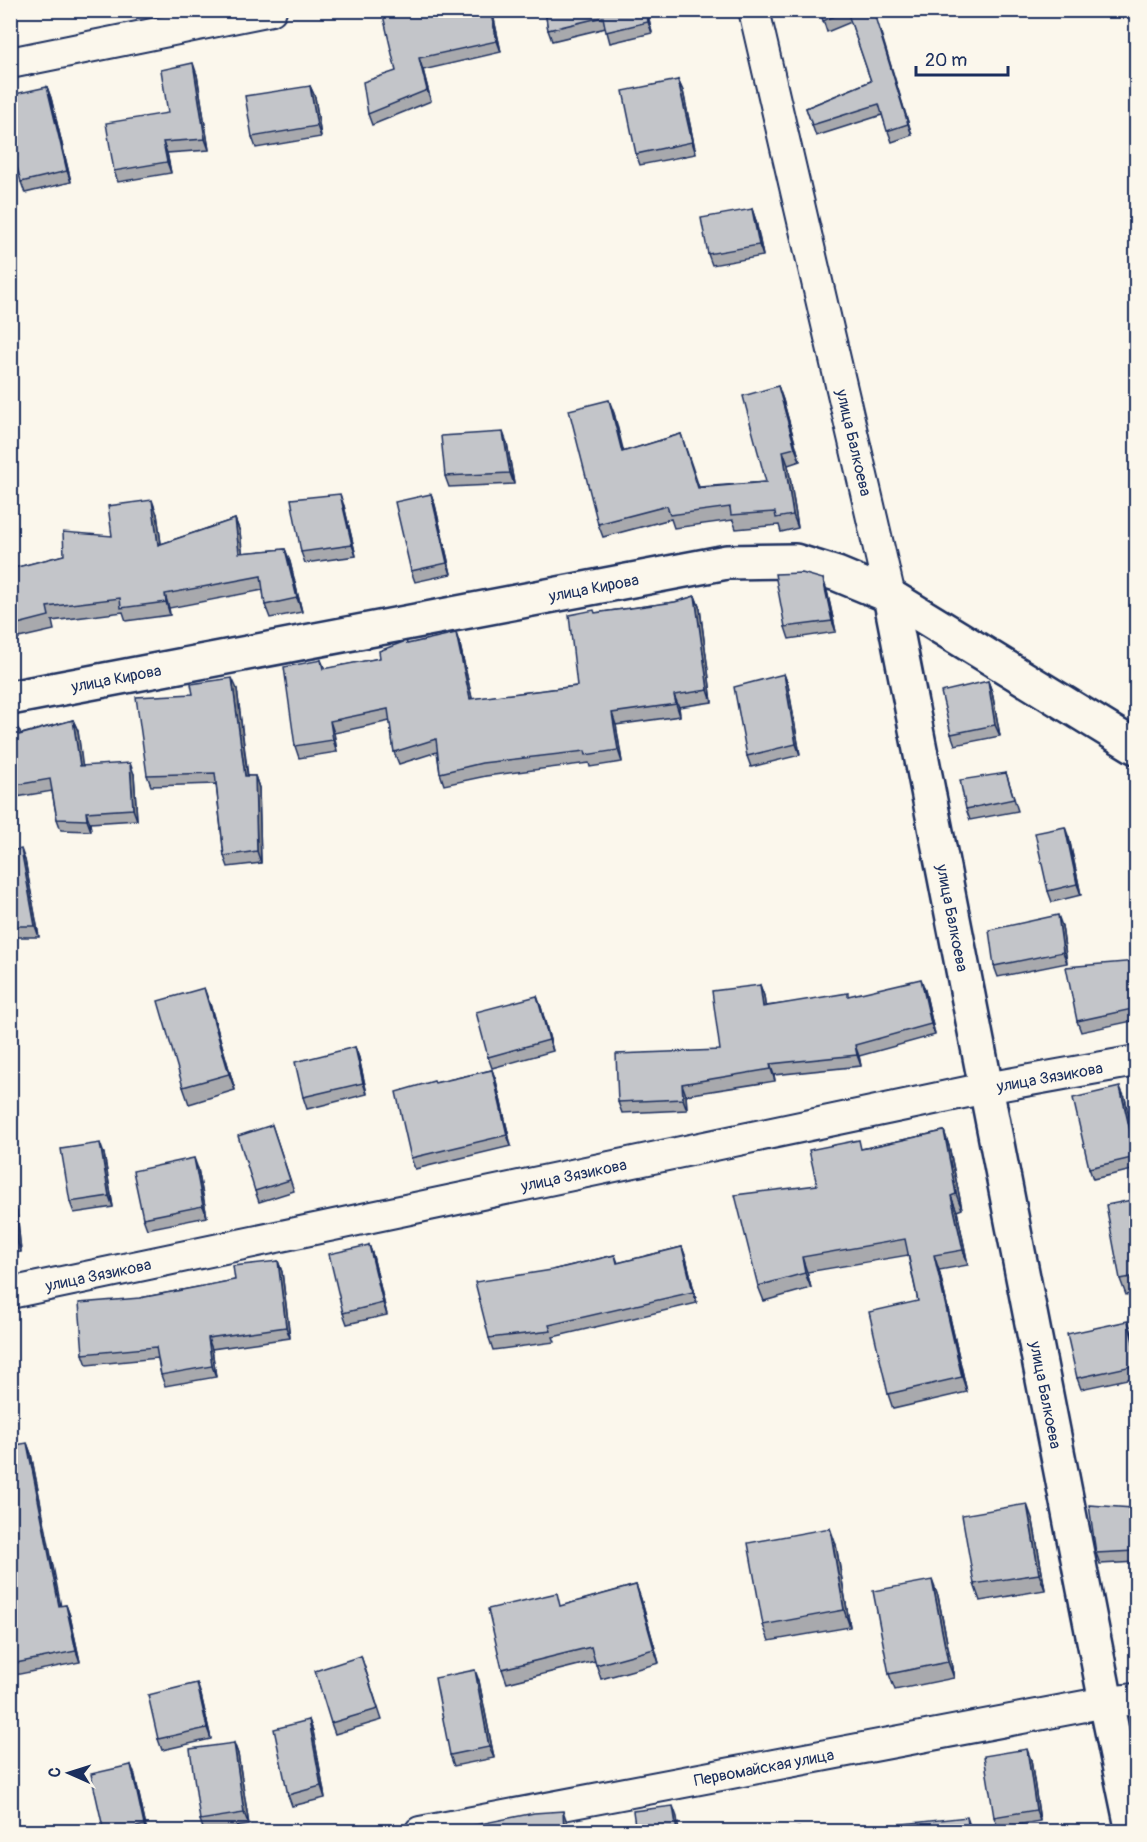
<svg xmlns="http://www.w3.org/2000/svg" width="1147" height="1842" font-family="Pangolin,sans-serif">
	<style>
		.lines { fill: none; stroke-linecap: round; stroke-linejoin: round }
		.street-casing { stroke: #1b2f5e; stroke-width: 34 }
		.secondary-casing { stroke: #1b2f5e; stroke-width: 38 }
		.street { stroke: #fbf7ec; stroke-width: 30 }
		.secondary { stroke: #fbf7ec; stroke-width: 33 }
		.wall { fill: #a8a9ad; stroke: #1b2f5e; stroke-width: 1.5 }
		.shaded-wall { fill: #888a8d; stroke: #1b2f5e; stroke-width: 1.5 }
		.building { fill: #c3c5c9; stroke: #1b2f5e; stroke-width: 1.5 }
		.labels { text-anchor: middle; stroke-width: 6; stroke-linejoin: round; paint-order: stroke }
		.street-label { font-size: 16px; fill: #1b2f5e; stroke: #fbf7ec }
	</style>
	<rect width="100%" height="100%" fill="#fbf7ec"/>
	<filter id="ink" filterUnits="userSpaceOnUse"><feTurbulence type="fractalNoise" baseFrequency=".0167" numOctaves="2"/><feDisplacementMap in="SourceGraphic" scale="12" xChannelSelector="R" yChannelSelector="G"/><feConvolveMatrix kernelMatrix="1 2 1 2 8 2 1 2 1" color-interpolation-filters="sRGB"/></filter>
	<g filter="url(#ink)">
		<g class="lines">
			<defs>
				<g id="street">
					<path id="s1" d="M754,10l136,586"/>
					<polyline points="10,63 271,10"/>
					<path id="s2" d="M10,1293l976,-205 150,-27"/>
					<path id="s3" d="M420,1832l686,-130 30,-3"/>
				</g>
				<g id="secondary">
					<path id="s4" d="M890,596l216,1106 27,130"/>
					<path id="s5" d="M10,698l717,-136 68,-1 42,13 53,22 246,151"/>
				</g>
			</defs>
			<!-- street casing -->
			<use href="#street" class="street-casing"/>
			<!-- secondary casing -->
			<use href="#secondary" class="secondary-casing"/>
			<!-- street -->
			<use href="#street" class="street"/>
			<!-- secondary -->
			<use href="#secondary" class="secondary"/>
		</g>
		<!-- wall -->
		<g class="wall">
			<polygon points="386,10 492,10 501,52 423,70 431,101 372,125 368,114 396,71"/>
			<polygon points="545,10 647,10 652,33 610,43 606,28 552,41 548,30"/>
			<polygon points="820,10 879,10 874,12 912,135 892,142 882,115 816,136 806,108 871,81 851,22 827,32"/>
			<polygon points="197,75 209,150 167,153 171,173 118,182 114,171 168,113"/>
			<polygon points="678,80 683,91 696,154 640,165 636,154"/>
			<polygon points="310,86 315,97 321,137 256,148 252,137"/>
			<polygon points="47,87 51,98 71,182 25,193 21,182"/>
			<polygon points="752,209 756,221 763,256 712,265 708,254"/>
			<polygon points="778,386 783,400 800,461 788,465 798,528 781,532 779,525 736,529 733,520 674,528 671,519 603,537 598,524 614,413 623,452 681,434 699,487 766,482"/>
			<polygon points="507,443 514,484 449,487 445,476"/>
			<polygon points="431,494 435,505 451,574 415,582 411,571"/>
			<polygon points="344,506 356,556 305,563 301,552"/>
			<polygon points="157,514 161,544 235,519 240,532 242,553 285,549 290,562 302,612 270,618 265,605 263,590 169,608 170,615 126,621 123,612 52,621 54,630 10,640 10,569 64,555 112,536"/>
			<polygon points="823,579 827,591 836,632 789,639 785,627"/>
			<polygon points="695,596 700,609 712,702 679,707 680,716 616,725 622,762 590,767 589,763 486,776 444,785 440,773 437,752 399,764 394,752 390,721 334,733 337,752 299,758 295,746 321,660 325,669 380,658 406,641 407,644 460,645 472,699 577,686 595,613 675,602"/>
			<polygon points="784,674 788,685 800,755 751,767 747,756"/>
			<polygon points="988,681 992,692 1000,736 955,745 951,734"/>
			<polygon points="237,689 248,776 255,776 259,788 261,863 228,867 224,856 216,784 151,786 147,775 193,694"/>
			<polygon points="73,720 78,731 82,766 134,774 137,820 90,823 91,831 61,830 57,819 52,791 10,798 10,721 20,731 21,734"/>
			<polygon points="1006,773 1018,811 970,820 966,809"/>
			<polygon points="1069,838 1081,895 1052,902 1048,891"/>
			<polygon points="10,851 25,860 39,937 10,937"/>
			<polygon points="1062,926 1067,963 998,977 994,966"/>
			<polygon points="1137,961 1137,1020 1081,1032 1077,1021"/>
			<polygon points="760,985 764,996 765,1006 849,996 925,990 935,1035 859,1056 861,1066 774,1075 775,1081 686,1095 687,1110 622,1113 618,1102 720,1050"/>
			<polygon points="210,1004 235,1090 189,1104 183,1087"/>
			<polygon points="541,1007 553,1051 492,1068 488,1057"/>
			<polygon points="355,1047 359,1058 367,1094 307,1109 303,1097"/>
			<polygon points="492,1070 496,1081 511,1146 415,1169 411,1158 435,1083"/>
			<polygon points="1125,1098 1137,1151 1137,1169 1093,1179 1089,1168"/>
			<polygon points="272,1125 294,1191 259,1202 255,1191"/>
			<polygon points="944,1131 949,1146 962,1209 957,1211 968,1265 939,1270 967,1392 893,1409 888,1394 918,1301 908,1255 807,1272 811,1288 764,1301 758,1286 817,1185 862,1149"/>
			<polygon points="104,1154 113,1207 74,1213 70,1202"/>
			<polygon points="198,1169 207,1217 147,1229 143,1218"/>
			<polygon points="1137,1199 1137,1293 1126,1295 1120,1279"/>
			<polygon points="10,1201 13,1201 17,1212 21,1252 10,1253"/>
			<polygon points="369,1245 373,1256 387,1315 347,1324 343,1313"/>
			<polygon points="682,1247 686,1258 697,1303 553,1337 555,1342 493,1350 489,1338 552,1270 615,1255 618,1263"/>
			<polygon points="278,1261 282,1272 290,1338 212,1349 216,1377 165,1386 161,1375 158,1358 87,1365 83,1354 140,1298 235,1280"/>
			<polygon points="1132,1332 1137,1352 1137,1377 1081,1389 1077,1378"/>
			<polygon points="27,1443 31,1454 60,1606 66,1605 70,1616 80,1662 15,1675 11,1664"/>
			<polygon points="1133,1508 1137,1518 1137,1562 1100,1564 1096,1553"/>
			<polygon points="1033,1521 1045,1590 980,1601 974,1584"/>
			<polygon points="836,1545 850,1627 769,1641 763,1625"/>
			<polygon points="636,1585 641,1599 659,1663 601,1679 595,1661 507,1683 502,1669 562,1606"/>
			<polygon points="938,1596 954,1678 895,1690 889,1674"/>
			<polygon points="361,1656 382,1720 335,1734 331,1723"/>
			<polygon points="479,1681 494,1758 454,1766 450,1755"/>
			<polygon points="201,1695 211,1739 162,1750 158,1739"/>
			<polygon points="309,1720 313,1731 325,1798 292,1806 288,1795"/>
			<polygon points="234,1743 238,1754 249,1825 204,1831 200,1820"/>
			<polygon points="1031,1760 1040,1821 998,1828 994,1817"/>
			<polygon points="131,1765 135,1776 147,1832 104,1832"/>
		</g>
		<!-- shaded-wall -->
		<g class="shaded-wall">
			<polygon points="490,10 492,10 501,52 497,41"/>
			<polygon points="646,10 647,10 652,33 648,22"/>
			<polygon points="873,10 874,10 912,135 908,124"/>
			<polygon points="419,58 423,70 431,101 427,90"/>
			<polygon points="193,63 197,75 209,150 205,139"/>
			<polygon points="678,80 683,91 696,154 692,142"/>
			<polygon points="310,86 315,97 321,137 317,126"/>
			<polygon points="47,87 51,98 71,182 67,171"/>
			<polygon points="163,142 167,153 171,173 167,162"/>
			<polygon points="752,209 756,221 763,256 759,245"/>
			<polygon points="778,386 783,400 800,461 795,448"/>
			<polygon points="609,400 614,413 627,465 622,452"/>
			<polygon points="503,432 507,443 514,484 510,473"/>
			<polygon points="783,451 788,465 798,528 793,515"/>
			<polygon points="340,494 344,506 356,556 352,545"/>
			<polygon points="431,494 435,505 451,574 447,563"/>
			<polygon points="152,500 157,514 163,558 158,545"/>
			<polygon points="235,519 240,532 244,566 239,553"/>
			<polygon points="285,549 290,562 302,612 297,598"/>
			<polygon points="823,579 827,591 836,632 832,621"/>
			<polygon points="165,594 169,608 170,615 166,602"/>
			<polygon points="695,596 700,609 712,702 708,690"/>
			<polygon points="456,633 460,645 475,711 470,699"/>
			<polygon points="784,674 788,685 800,755 796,744"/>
			<polygon points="232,678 237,689 249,788 245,776"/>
			<polygon points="988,681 992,692 1000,736 995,725"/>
			<polygon points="674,695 679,707 680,716 676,704"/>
			<polygon points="612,713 616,725 622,762 618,750"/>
			<polygon points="73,720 78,731 84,777 80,766"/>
			<polygon points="330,721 334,733 337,752 333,740"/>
			<polygon points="130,763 134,774 137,820 133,809"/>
			<polygon points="255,776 259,788 261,863 257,851"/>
			<polygon points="86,812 90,823 91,831 87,820"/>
			<polygon points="1065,827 1069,838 1081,895 1077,884"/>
			<polygon points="21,849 25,860 39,937 35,926"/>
			<polygon points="1058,915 1062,926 1067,963 1063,952"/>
			<polygon points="921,979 925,990 935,1035 931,1024"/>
			<polygon points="760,985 764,996 767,1018 763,1007"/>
			<polygon points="204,988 210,1004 235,1090 229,1074"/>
			<polygon points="537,996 541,1007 553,1051 549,1040"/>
			<polygon points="855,1045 859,1056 861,1066 857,1055"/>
			<polygon points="355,1047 359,1058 367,1094 363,1083"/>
			<polygon points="770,1064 774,1075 775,1081 771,1069"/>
			<polygon points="492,1070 496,1081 511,1146 507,1135"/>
			<polygon points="682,1084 686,1095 687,1110 683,1099"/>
			<polygon points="1120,1087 1125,1098 1137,1151 1137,1158"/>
			<polygon points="944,1131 949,1146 962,1209 956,1194"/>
			<polygon points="100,1143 104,1154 113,1207 109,1196"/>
			<polygon points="194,1158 198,1169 207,1217 203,1206"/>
			<polygon points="951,1196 957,1211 968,1265 963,1250"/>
			<polygon points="13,1201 17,1212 21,1252 17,1241"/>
			<polygon points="369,1245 373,1256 387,1315 383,1303"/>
			<polygon points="682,1247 686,1258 697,1303 693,1292"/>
			<polygon points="934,1255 939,1270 967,1392 962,1377"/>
			<polygon points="802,1257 807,1272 811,1288 805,1273"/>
			<polygon points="278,1261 282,1272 290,1338 286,1327"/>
			<polygon points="1128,1321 1132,1332 1137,1352 1137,1359"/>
			<polygon points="208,1338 212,1349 216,1377 212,1366"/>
			<polygon points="27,1443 31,1454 63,1617 59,1606"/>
			<polygon points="1027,1504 1033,1521 1045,1590 1039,1574"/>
			<polygon points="1133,1508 1137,1518 1137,1555 1135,1551"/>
			<polygon points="830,1528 836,1545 850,1627 844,1610"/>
			<polygon points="932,1580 938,1596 954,1678 948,1662"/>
			<polygon points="636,1585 641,1599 659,1663 654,1649"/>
			<polygon points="66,1605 70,1616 80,1662 76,1651"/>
			<polygon points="475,1670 479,1681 494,1758 489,1747"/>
			<polygon points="197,1683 201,1695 211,1739 207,1728"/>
			<polygon points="309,1720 313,1731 325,1798 321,1786"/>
			<polygon points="234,1743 238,1754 249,1825 244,1813"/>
			<polygon points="1027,1749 1031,1760 1040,1821 1036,1810"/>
			<polygon points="131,1765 135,1776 147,1832 144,1825"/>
			<polygon points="673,1806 677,1817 679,1832 677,1832"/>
			<polygon points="563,1811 568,1825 568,1832 564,1832"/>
			<polygon points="967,1817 972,1832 969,1832"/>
		</g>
		<!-- building -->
		<g class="building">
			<polygon points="386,10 490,10 497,41 419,58 427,90 368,114 363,82 396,71 382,11"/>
			<polygon points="545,10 646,10 648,22 606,32 603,17 548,30"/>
			<polygon points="820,10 873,10 908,124 887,131 879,104 812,125 806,108 871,81 847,11 823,21"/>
			<polygon points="193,63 205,139 163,142 167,162 114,171 106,123 168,113 161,70"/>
			<polygon points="678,80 692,142 636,154 623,91"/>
			<polygon points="310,86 317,126 252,137 245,96"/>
			<polygon points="47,87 67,171 21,182 10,140 10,95"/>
			<polygon points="752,209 759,245 708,254 701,218"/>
			<polygon points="778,386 795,448 783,451 793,515 776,518 775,512 731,515 730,507 670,515 667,506 598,524 569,410 609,400 622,452 681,434 698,488 766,482 743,396"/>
			<polygon points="503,432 510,473 445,476 441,436"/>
			<polygon points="340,494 352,545 301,552 291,499"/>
			<polygon points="431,494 447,563 411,571 395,502"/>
			<polygon points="152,500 158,545 235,519 239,553 285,549 297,598 265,605 261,576 165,594 166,602 121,608 120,598 47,607 49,616 10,626 10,569 64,555 63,532 112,536 108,506"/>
			<polygon points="802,573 823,579 832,621 785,627 775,574"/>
			<polygon points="695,596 708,690 674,695 676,704 612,713 618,750 586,755 585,751 482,763 440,773 436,739 394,752 388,709 330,721 333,740 295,746 284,667 321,660 323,669 380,658 379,651 406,641 407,644 456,633 470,699 577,686 569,615 594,610 595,613 675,602"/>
			<polygon points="784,674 796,744 747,756 734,687"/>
			<polygon points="232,678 245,776 255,776 257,851 224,856 215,773 147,775 136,697 193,694 191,684"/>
			<polygon points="988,681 995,725 951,734 941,692"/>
			<polygon points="16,720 19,735 73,720 80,766 130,763 133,809 86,812 87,820 57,819 50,779 10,786 10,721"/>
			<polygon points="1006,773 1014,799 966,809 960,780"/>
			<polygon points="1065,827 1077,884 1048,891 1035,833"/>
			<polygon points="21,849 35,926 10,926 10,851"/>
			<polygon points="1058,915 1063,952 994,966 989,930"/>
			<polygon points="1137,961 1137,1008 1077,1021 1066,967"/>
			<polygon points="921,979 931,1024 855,1045 857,1055 770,1064 771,1069 682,1084 683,1099 618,1102 616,1054 720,1050 712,991 760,985 763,1007 848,993 848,996"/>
			<polygon points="204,988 229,1074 183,1087 158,1001"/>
			<polygon points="537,996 549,1040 488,1057 476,1012"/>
			<polygon points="355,1047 363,1083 303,1097 295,1062"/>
			<polygon points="492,1070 507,1135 411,1158 396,1092 434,1081 435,1083"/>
			<polygon points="1120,1087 1136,1157 1089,1168 1073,1098"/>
			<polygon points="272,1125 290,1180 255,1191 238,1136"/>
			<polygon points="944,1131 956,1194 951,1196 963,1250 934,1255 962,1377 888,1394 869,1312 918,1301 905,1239 802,1257 805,1273 758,1286 735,1195 817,1185 809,1150 859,1140 861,1149"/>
			<polygon points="100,1143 109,1196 70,1202 61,1149"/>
			<polygon points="194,1158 203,1206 143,1218 133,1171"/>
			<polygon points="1137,1199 1137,1276 1120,1279 1106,1205"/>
			<polygon points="10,1201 13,1201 17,1241 10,1242"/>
			<polygon points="369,1245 383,1303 343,1313 329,1254"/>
			<polygon points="682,1247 693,1292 549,1325 551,1331 489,1338 475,1282 552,1270 615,1255 617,1263"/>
			<polygon points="278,1261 286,1327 208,1338 212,1366 161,1375 156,1347 83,1354 79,1303 140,1298 235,1280 233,1266"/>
			<polygon points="1128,1321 1137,1359 1137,1365 1077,1378 1067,1334"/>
			<polygon points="27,1443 59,1606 66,1605 76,1651 11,1664 10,1446"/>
			<polygon points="1027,1504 1039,1574 974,1584 962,1515"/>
			<polygon points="1089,1505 1133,1508 1135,1551 1096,1553"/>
			<polygon points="830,1528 844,1610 763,1625 748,1543"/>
			<polygon points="932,1580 948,1662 889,1674 873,1591"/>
			<polygon points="636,1585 654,1649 596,1665 591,1647 502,1669 488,1609 557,1593 560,1606"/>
			<polygon points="361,1656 378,1709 331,1723 315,1671"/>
			<polygon points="475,1670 489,1747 450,1755 435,1678"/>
			<polygon points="197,1683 207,1728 158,1739 148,1695"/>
			<polygon points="309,1720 321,1786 288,1795 274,1729"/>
			<polygon points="234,1743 244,1813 200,1820 190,1749"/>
			<polygon points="1027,1749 1036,1810 994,1817 984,1756"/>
			<polygon points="131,1765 144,1825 118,1832 104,1832 91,1774"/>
			<polygon points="673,1806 677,1832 636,1832 633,1811"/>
			<polygon points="563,1811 564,1832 448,1832 465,1829 465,1827 534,1813"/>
			<polygon points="967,1817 969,1832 829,1832"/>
			<polygon points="799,1828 799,1832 779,1832"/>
		</g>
	</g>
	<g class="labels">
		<!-- street labels -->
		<g class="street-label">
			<text dy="6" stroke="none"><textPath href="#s1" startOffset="444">улица Балкоева</textPath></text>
			<text dy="6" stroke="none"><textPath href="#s5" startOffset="594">улица Кирова</textPath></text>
			<text dy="6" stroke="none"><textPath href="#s5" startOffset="108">улица Кирова</textPath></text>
			<text dy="6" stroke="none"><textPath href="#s4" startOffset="328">улица Балкоева</textPath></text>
			<text dy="6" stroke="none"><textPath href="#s2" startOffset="1062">улица Зязикова</textPath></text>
			<text dy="6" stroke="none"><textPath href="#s2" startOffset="576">улица Зязикова</textPath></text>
			<text dy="6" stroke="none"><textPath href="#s2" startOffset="90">улица Зязикова</textPath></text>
			<text dy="6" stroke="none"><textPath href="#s4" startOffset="814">улица Балкоева</textPath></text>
			<text dy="6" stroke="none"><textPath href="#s3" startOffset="350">Первомайская улица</textPath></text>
		</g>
	</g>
	<!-- margin -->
	<rect width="1147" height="1842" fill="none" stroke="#fbf7ec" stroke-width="36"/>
	<rect x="18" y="18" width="1111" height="1806" fill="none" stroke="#1b2f5e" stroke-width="2" filter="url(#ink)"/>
	<!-- north arrow -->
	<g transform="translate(69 1773) rotate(273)" stroke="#fbf7ec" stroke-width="4.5" paint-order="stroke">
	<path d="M0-4.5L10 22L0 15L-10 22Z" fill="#1b2f5e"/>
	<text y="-9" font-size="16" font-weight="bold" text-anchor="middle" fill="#1b2f5e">С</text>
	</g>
	<!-- scale -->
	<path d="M916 66v9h92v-9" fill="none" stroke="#1b2f5e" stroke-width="3"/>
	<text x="925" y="66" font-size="18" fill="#1b2f5e" stroke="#fbf7ec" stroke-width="4.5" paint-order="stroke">20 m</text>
</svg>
